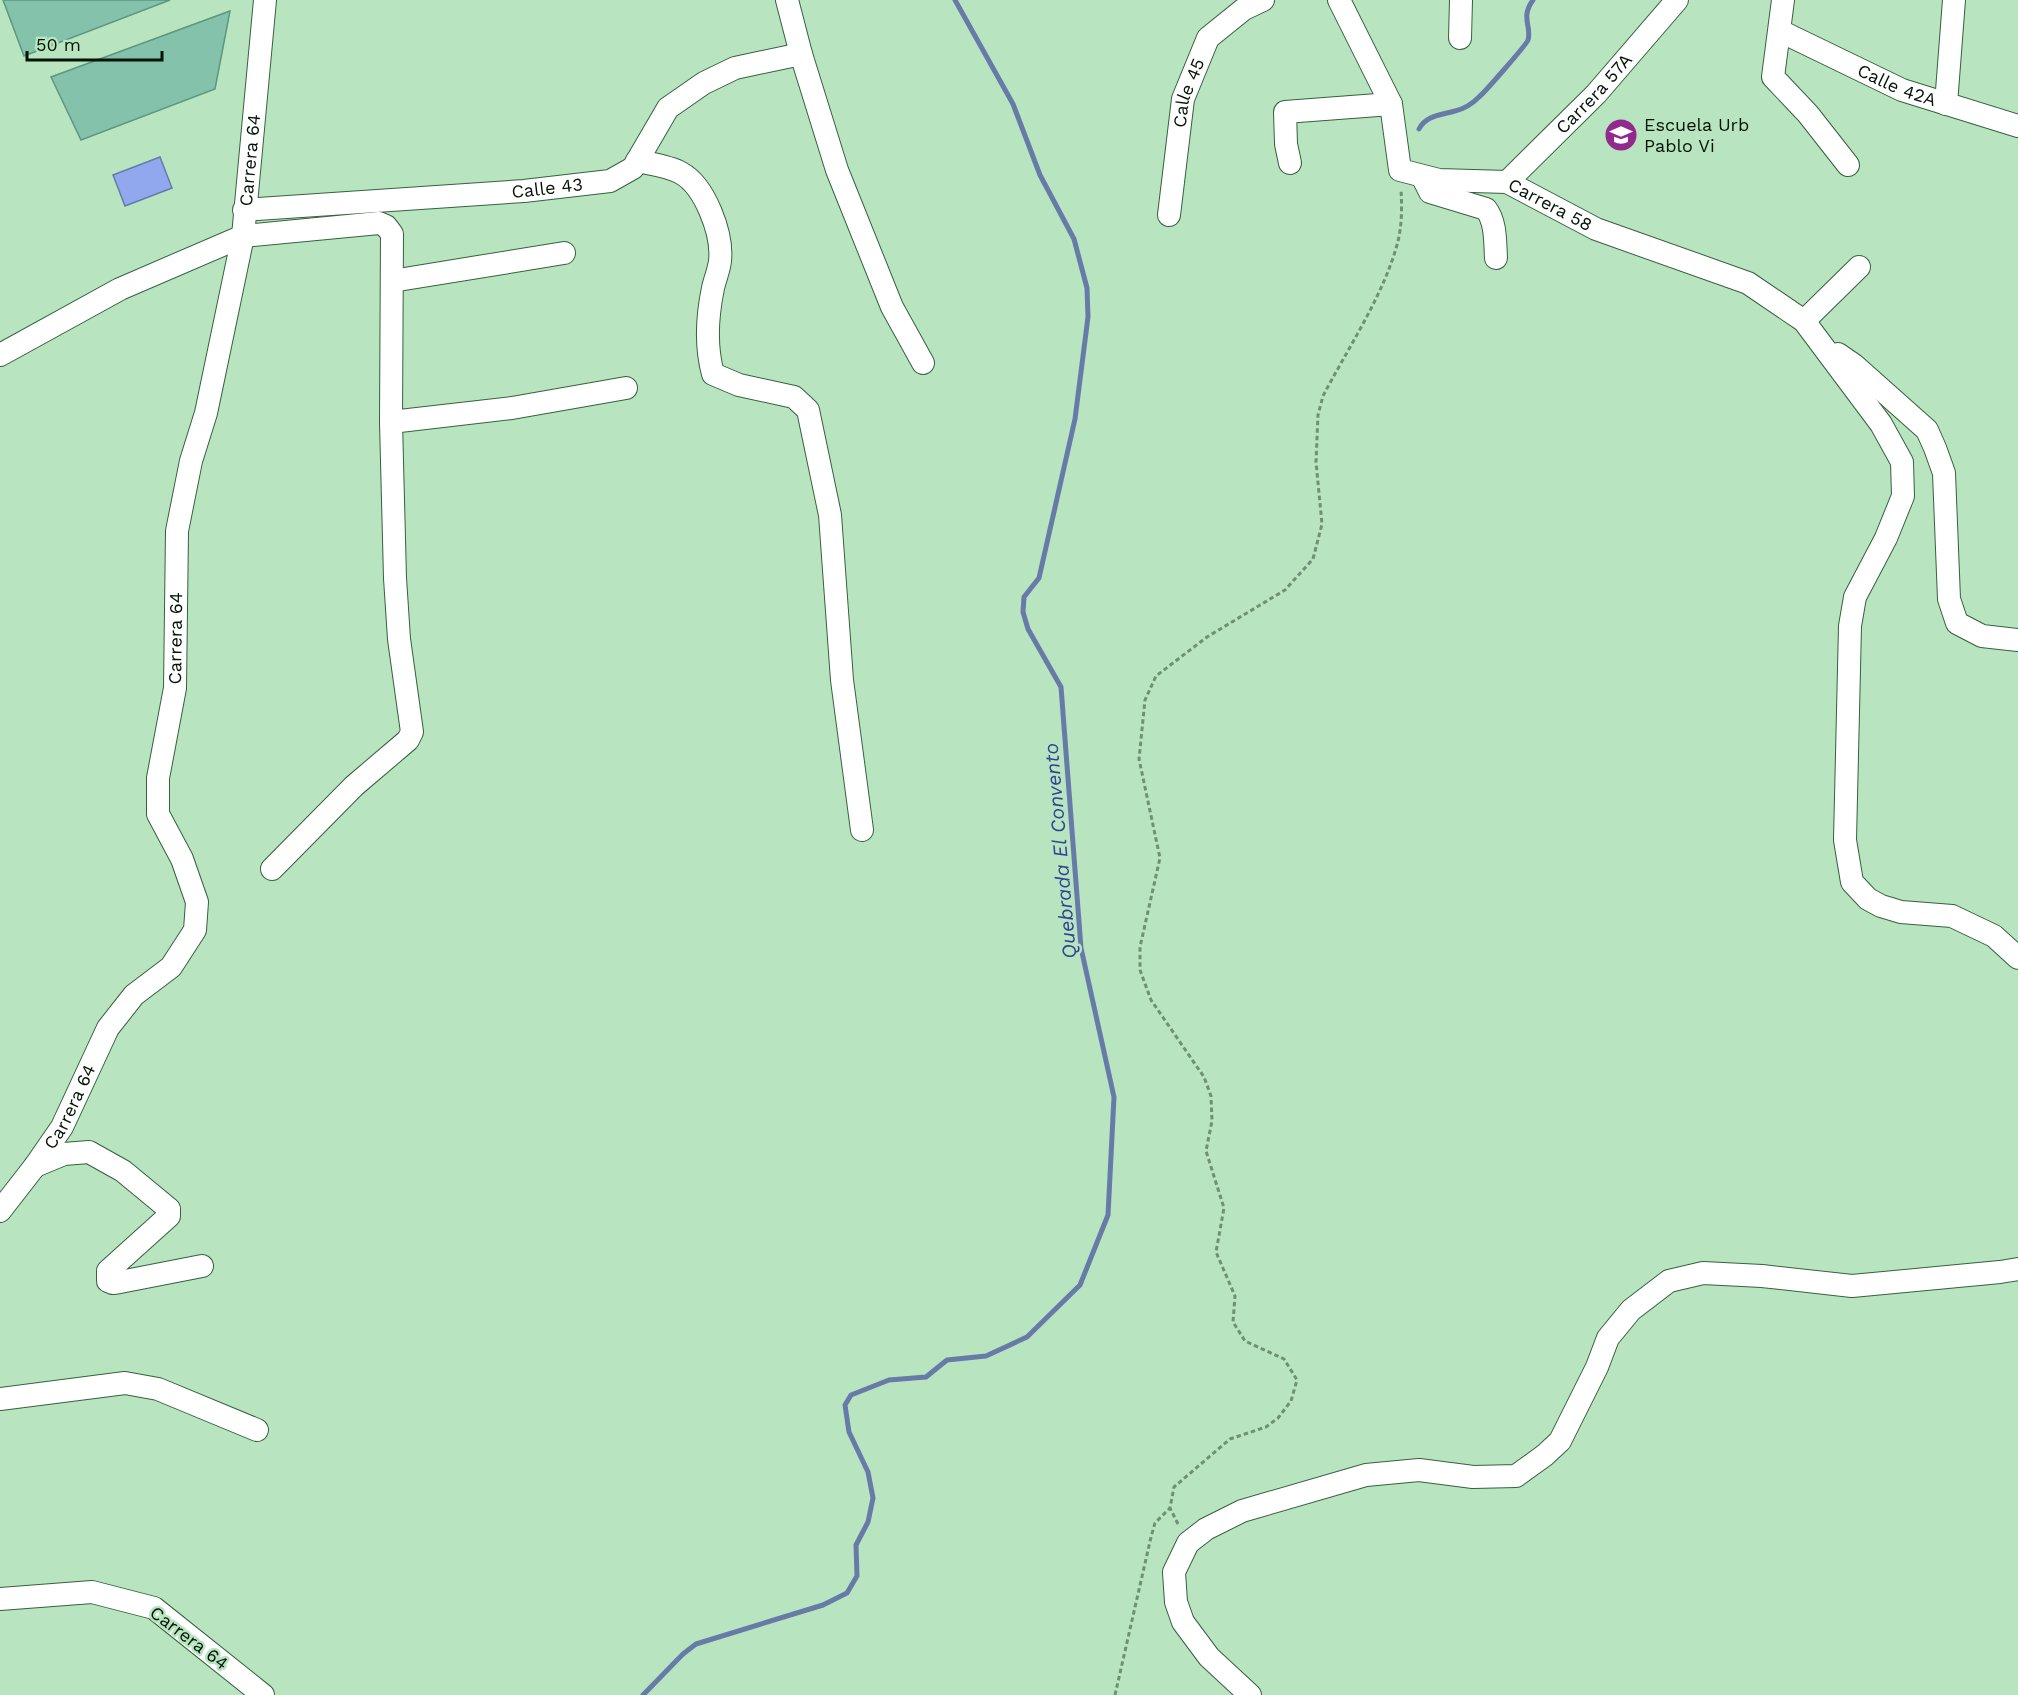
<svg xmlns="http://www.w3.org/2000/svg" width="2018" height="1695" font-family="'Work Sans',sans-serif">
	<style>
		.water { fill: #91a8ef; stroke: #677ba9; stroke-width: 1.5 }
		.lines { fill: none; stroke-linecap: round; stroke-linejoin: round }
		.stream { stroke: #677ba9; stroke-width: 5 }
		.building { fill: #85c2ac; stroke: #5c9782; stroke-width: 1.5 }
		.minor-casing { stroke: #36603f; stroke-width: 24 }
		.path { stroke: #6f9075; stroke-width: 3; stroke-dasharray: 4.5 3; stroke-linecap: butt }
		.minor { stroke: #fff; stroke-width: 22 }
		.labels { text-anchor: middle; stroke-width: 5; stroke-linejoin: round; paint-order: stroke }
		.street-label { font-size: 18px; fill: #041307; stroke: #b8e5bf }
		.poi-label { font-size: 18px; fill: #041307; stroke: #b8e5bf; text-anchor: start }
		.water-label { font-size: 20px; font-style: italic; fill: #304394; stroke: #b8e5bf }
	</style>
	<rect width="100%" height="100%" fill="#b8e5bf"/>
	<!-- water -->
	<polygon class="water" points="160,157 172,188 125,206 113,175"/>
	<g class="lines">
		<!-- stream -->
		<g class="stream">
			<path d="M1419,129c7,-14 23,-14 36,-18 9,-2 18,-8 24,-14 5,-4 48,-53 49,-57 4,-14 -8,-22 5,-40"/>
			<polyline points="643,1695 683,1654 696,1644 823,1605 847,1593 857,1576 856,1545 868,1522 873,1498 868,1472 849,1432 845,1405 851,1395 889,1380 926,1377 947,1360 986,1356 1027,1337 1080,1285 1108,1215 1114,1097 1081,948 1061,687 1028,629 1023,612 1024,597 1039,578 1075,419 1088,317 1087,288 1074,239 1040,175 1013,104 955,0"/>
		</g>
	</g>
	<!-- building -->
	<g class="building">
		<polygon points="3,0 170,0 24,56"/>
		<polygon points="230,11 215,89 81,140 51,77"/>
	</g>
	<g class="lines">
		<defs>
			<g id="minor">
				<polyline points="787,0 801,54 837,170 892,307 923,363"/>
				<path id="s1" d="M1339,0l52,104 9,66 39,10 68,2 89,47 152,54 56,38 77,103 21,38 1,34 -17,42 -31,59 -5,29 -5,214 7,42 16,17 13,7 20,6 51,4 42,20 24,22"/>
				<polyline points="1783,0 1773,77 1808,114 1848,165"/>
				<path id="s2" d="M1780,31l122,59 116,36"/>
				<polyline points="1460,38 1461,0"/>
				<polyline points="1946,104 1954,0"/>
				<path d="M637,161c14,3 32,5 44,12 24,13 42,61 39,88 -1,9 -5,18 -7,27 -6,29 -8,57 0,86l26,11 55,12 14,13 22,105 12,165 20,150"/>
				<polyline points="1290,163 1286,144 1285,112 1391,104"/>
				<path d="M1423,178l7,14 56,17c10,13 9,32 10,49"/>
				<path id="s3" d="M1507,182l89,-88 81,-94"/>
				<path id="s4" d="M244,210l280,-19 86,-10 23,-13 35,-60 36,-25 31,-15 66,-14"/>
				<path id="s5" d="M1169,215l14,-116 25,-61 36,-29 19,-9"/>
				<polyline points="392,281 564,253"/>
				<polyline points="1804,321 1859,267"/>
				<polyline points="1838,354 1854,365 1927,430 1935,448 1944,473 1949,599 1957,623 1982,636 2018,640"/>
				<polyline points="0,355 120,289 243,236 379,223 386,226 392,234 391,422 395,578 399,639 412,732 408,740 354,786 272,869"/>
				<polyline points="391,422 512,408 626,388"/>
				<polyline points="35,1166 64,1154 89,1152 123,1171 169,1209 169,1216 108,1271 108,1281 113,1283 120,1282 202,1266"/>
				<path id="s6" d="M0,1211l35,-45 27,-39 46,-99 26,-33 37,-28 24,-37 2,-28 -15,-43 -24,-45v-36l17,-90 2,-157 14,-70 15,-48 37,-177 22,-236"/>
				<polyline points="0,1399 125,1383 158,1389 257,1430"/>
				<polyline points="0,1599 92,1592 154,1608 263,1695"/>
				<polyline points="1250,1695 1209,1657 1183,1622 1176,1602 1174,1572 1188,1543 1206,1529 1242,1511 1366,1475 1419,1470 1473,1477 1516,1476 1545,1455 1560,1441 1597,1367 1608,1338 1631,1310 1669,1281 1703,1273 1762,1276 1852,1286 2000,1272 2018,1269"/>
			</g>
		</defs>
		<!-- minor casing -->
		<use href="#minor" class="minor-casing"/>
		<!-- path -->
		<g class="path">
			<path d="M1178,1524l-8,-16 4,-21 56,-48 36,-12 12,-9 13,-17 6,-21 -13,-21 -39,-18 -12,-19 2,-26 -19,-44 8,-44 -18,-57 6,-30 -1,-25 -7,-19 -53,-77 -11,-30v-23l20,-89 -21,-99 6,-59 11,-24 51,-39 78,-47 28,-31 9,-35 -6,-62 2,-47 5,-19c25,-48 62,-103 75,-155 4,-16 4,-35 3,-51"/>
			<polyline points="1115,1695 1151,1537 1155,1523 1170,1508"/>
		</g>
		<!-- minor -->
		<use href="#minor" class="minor"/>
	</g>
	<!-- icons -->
	<defs>
		<symbol id="school-disc" viewBox="-11 -11 22 22"><circle r="9.5" fill="#922a8e" stroke="#b8e5bf"/><path d="M0-5L7-2L0 1L-7-2ZM-4 1L0 2.5L4 1V4Q0 6-4 4Z" fill="#fff"/></symbol>
	</defs>
	<g fill-rule="evenodd">
		<use href="#school-disc" x="1602" y="116" width="38" height="38"/>
	</g>
	<g class="labels">
		<!-- street labels -->
		<g class="street-label">
			<text dy="6" stroke="none"><textPath href="#s2" startOffset="129">Calle 42A</textPath></text>
			<text dy="6" stroke="none"><textPath href="#s5" startOffset="124">Calle 45</textPath></text>
			<text dy="6" stroke="none"><textPath href="#s3" startOffset="124">Carrera 57A</textPath></text>
			<text dy="6" stroke="none"><textPath href="#s6" startOffset="1134">Carrera 64</textPath></text>
			<text dy="6" stroke="none"><textPath href="#s4" startOffset="304">Calle 43</textPath></text>
			<text dy="6" stroke="none"><textPath href="#s1" startOffset="340">Carrera 58</textPath></text>
			<text dy="6" stroke="none"><textPath href="#s6" startOffset="648">Carrera 64</textPath></text>
			<text dy="6" stroke="none"><textPath href="#s6" startOffset="126">Carrera 64</textPath></text>
			<text transform="translate(189 1638) rotate(37)" y="6">Carrera 64</text>
		</g>
		<!-- poi labels -->
		<g class="poi-label">
			<text x="1644" y="131">Escuela Urb<tspan x="1644" dy="21">Pablo Vi</tspan></text>
		</g>
		<!-- water labels -->
		<g class="water-label">
			<text transform="translate(1060 851) rotate(-95)" y="7">Quebrada El Convento</text>
		</g>
	</g>
	<!-- scale -->
	<path d="M27 51v9h135v-9" fill="none" stroke="#041307" stroke-width="3"/>
	<text x="36" y="51" font-size="18" fill="#041307" stroke="#b8e5bf" stroke-width="4.5" paint-order="stroke">50 m</text>
</svg>
